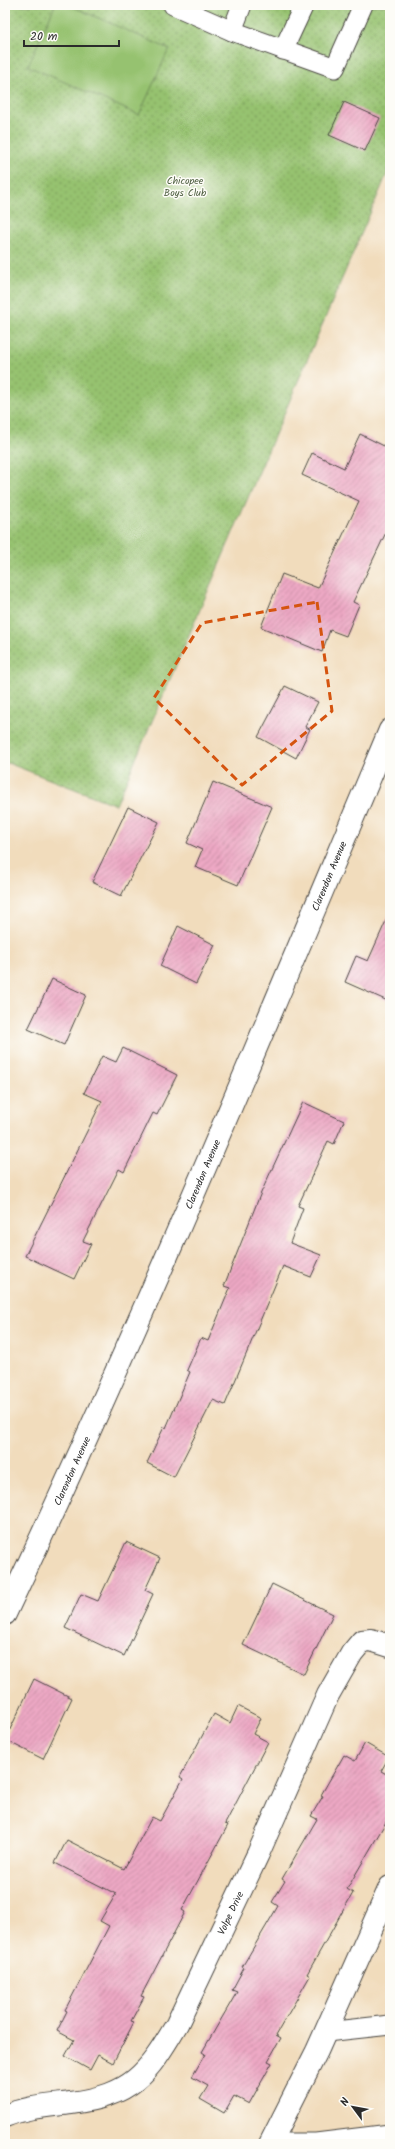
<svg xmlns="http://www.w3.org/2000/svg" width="395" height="2149" font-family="Kalam,sans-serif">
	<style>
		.grass { fill: url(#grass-dots); stroke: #60764e }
		.garden { fill: #96c270; stroke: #60764e }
		.building { fill: url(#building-hatch) }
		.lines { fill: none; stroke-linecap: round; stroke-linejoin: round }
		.service-casing { stroke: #494641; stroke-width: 21 }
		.minor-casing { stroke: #494641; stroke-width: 24 }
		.service { stroke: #fff; stroke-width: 19 }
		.minor { stroke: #fff; stroke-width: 22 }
		.marked { fill: none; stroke: #d5540f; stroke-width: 3; stroke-dasharray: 8 5; stroke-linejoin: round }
		.labels { text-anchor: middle; stroke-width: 3; stroke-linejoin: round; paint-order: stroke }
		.park-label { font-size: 10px; fill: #506043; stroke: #fdfcf7 }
		.street-label { font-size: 10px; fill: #2b2b2b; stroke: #fdfcf7 }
	</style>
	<defs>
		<pattern id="grass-dots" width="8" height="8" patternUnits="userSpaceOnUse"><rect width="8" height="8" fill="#96c270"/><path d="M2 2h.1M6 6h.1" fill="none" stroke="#7b9e5c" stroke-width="1.8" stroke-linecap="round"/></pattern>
		<pattern id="building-hatch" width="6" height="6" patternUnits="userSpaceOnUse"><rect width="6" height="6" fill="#eda8c4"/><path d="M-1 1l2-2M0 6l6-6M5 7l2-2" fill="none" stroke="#c0899f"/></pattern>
	</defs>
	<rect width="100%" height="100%" fill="#fdfcf7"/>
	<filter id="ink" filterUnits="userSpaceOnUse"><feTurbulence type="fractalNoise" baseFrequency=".025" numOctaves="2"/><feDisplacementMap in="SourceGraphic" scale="8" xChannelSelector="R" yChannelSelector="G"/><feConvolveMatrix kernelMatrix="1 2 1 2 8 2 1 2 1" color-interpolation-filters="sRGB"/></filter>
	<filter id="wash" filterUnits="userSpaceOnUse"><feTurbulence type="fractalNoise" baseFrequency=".012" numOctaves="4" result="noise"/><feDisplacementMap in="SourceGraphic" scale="16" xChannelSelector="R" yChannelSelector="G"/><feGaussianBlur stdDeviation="0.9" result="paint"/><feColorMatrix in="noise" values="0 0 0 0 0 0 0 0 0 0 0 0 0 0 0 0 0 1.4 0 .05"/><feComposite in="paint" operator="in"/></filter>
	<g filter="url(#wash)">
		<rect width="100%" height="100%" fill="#f1dcbc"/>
		<!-- grass -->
		<polygon class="grass" points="5,5 390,5 390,167 116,805 5,762"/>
		<!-- garden -->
		<polygon class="garden" points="55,5 69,5 169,49 139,115 28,66"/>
		<g id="blocks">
			<!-- building -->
			<g class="building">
				<polygon points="344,102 380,118 365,151 329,135"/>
				<polygon points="360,434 390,449 390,524 353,602 359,605 346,636 330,630 322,652 261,627 282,574 318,588 359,501 302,475 312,453 344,468"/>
				<polygon points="285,686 318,702 305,727 310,729 296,758 258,737"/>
				<polygon points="213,782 272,807 238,885 195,867 202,850 187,843"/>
				<polygon points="128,807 159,822 121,896 92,882"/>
				<polygon points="390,912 390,1002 345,982 356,956 368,961"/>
				<polygon points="178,926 215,945 196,984 160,966"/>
				<polygon points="52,979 86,995 64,1045 28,1029"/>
				<polygon points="123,1048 177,1075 157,1115 153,1113 124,1172 119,1169 83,1241 91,1244 74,1279 25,1256 102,1101 84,1093 102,1056 116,1062"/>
				<polygon points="303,1102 344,1121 334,1144 328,1141 298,1206 303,1208 290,1243 321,1255 311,1277 283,1266 225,1405 213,1400 174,1477 147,1463 164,1427 166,1428 190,1372 187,1370 201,1338 208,1341 230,1288 224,1286 260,1195"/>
				<polygon points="126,1542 160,1558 145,1590 153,1594 124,1656 65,1628 81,1594 98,1601"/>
				<polygon points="272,1584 333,1614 304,1674 243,1645"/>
				<polygon points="34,1679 72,1698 43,1759 5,1740"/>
				<polygon points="238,1706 261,1718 253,1734 268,1742 225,1824 228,1825 182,1910 185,1912 141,1996 144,1997 131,2021 134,2022 113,2063 98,2055 90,2070 65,2056 74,2040 57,2031 67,2011 65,2010 109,1926 100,1921 116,1894 55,1863 67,1840 124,1869 152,1817 160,1821 183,1779 180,1777 214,1714 230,1723"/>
				<polygon points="365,1743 389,1757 381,1771 390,1776 390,1815 347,1889 353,1893 307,1974 310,1976 276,2035 281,2038 268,2061 272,2063 249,2104 234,2096 224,2113 200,2099 208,2086 192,2077 205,2054 202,2052 237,1992 232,1990 244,1968 242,1967 278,1906 272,1902 285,1881 282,1879 317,1819 311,1816 323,1796 321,1795 344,1755 355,1761"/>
			</g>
		</g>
	</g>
	<g filter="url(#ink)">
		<use href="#blocks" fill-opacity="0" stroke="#494641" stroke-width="1"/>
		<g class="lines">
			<defs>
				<g id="service">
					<polyline points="173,5 232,31 335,68 363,5"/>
					<polyline points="232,31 242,5"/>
					<polyline points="283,50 304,5"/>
					<polyline points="326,2032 390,2025"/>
					<polyline points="270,2143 316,2143 390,2134"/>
				</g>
				<g id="minor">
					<path id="s1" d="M5,1614c138,-291 260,-588 385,-884"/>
					<path id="s2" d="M5,2116c21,-9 43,-10 66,-13 61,-8 76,-28 106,-79l81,-170 70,-159 24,-42 10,-12 9,-1 19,6"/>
					<polyline points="270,2144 317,2051 390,1887"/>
				</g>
			</defs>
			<!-- service casing -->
			<use href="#service" class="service-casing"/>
			<!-- minor casing -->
			<use href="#minor" class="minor-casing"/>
			<!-- service -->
			<use href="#service" class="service"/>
			<!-- minor -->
			<use href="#minor" class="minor"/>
		</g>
	</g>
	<!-- marked area -->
	<path class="marked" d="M317,602l15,109 -90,74 -88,-87 48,-75z"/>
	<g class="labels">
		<!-- park labels -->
		<g class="park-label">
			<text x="185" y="184">Chicopee<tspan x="185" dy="12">Boys Club</tspan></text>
		</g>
		<!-- street labels -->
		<g class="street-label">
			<text dy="4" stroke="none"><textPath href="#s1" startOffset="806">Clarendon Avenue</textPath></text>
			<text dy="4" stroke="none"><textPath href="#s1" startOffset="482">Clarendon Avenue</textPath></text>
			<text dy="4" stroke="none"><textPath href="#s1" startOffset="158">Clarendon Avenue</textPath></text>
			<text dy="4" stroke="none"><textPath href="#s2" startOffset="330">Volpe Drive</textPath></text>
		</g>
	</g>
	<!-- margin -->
	<rect width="395" height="2149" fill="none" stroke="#fdfcf7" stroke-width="20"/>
	<!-- north arrow -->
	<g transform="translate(353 2107) rotate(302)" stroke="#fdfcf7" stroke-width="3" paint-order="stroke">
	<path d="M0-3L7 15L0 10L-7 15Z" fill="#2b2b2b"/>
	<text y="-6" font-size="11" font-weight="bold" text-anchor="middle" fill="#2b2b2b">N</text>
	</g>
	<!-- scale -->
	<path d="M24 40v6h95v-6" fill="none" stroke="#2b2b2b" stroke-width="2"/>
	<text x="30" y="40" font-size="12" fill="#2b2b2b" stroke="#fdfcf7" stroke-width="3" paint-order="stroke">20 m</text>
</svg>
